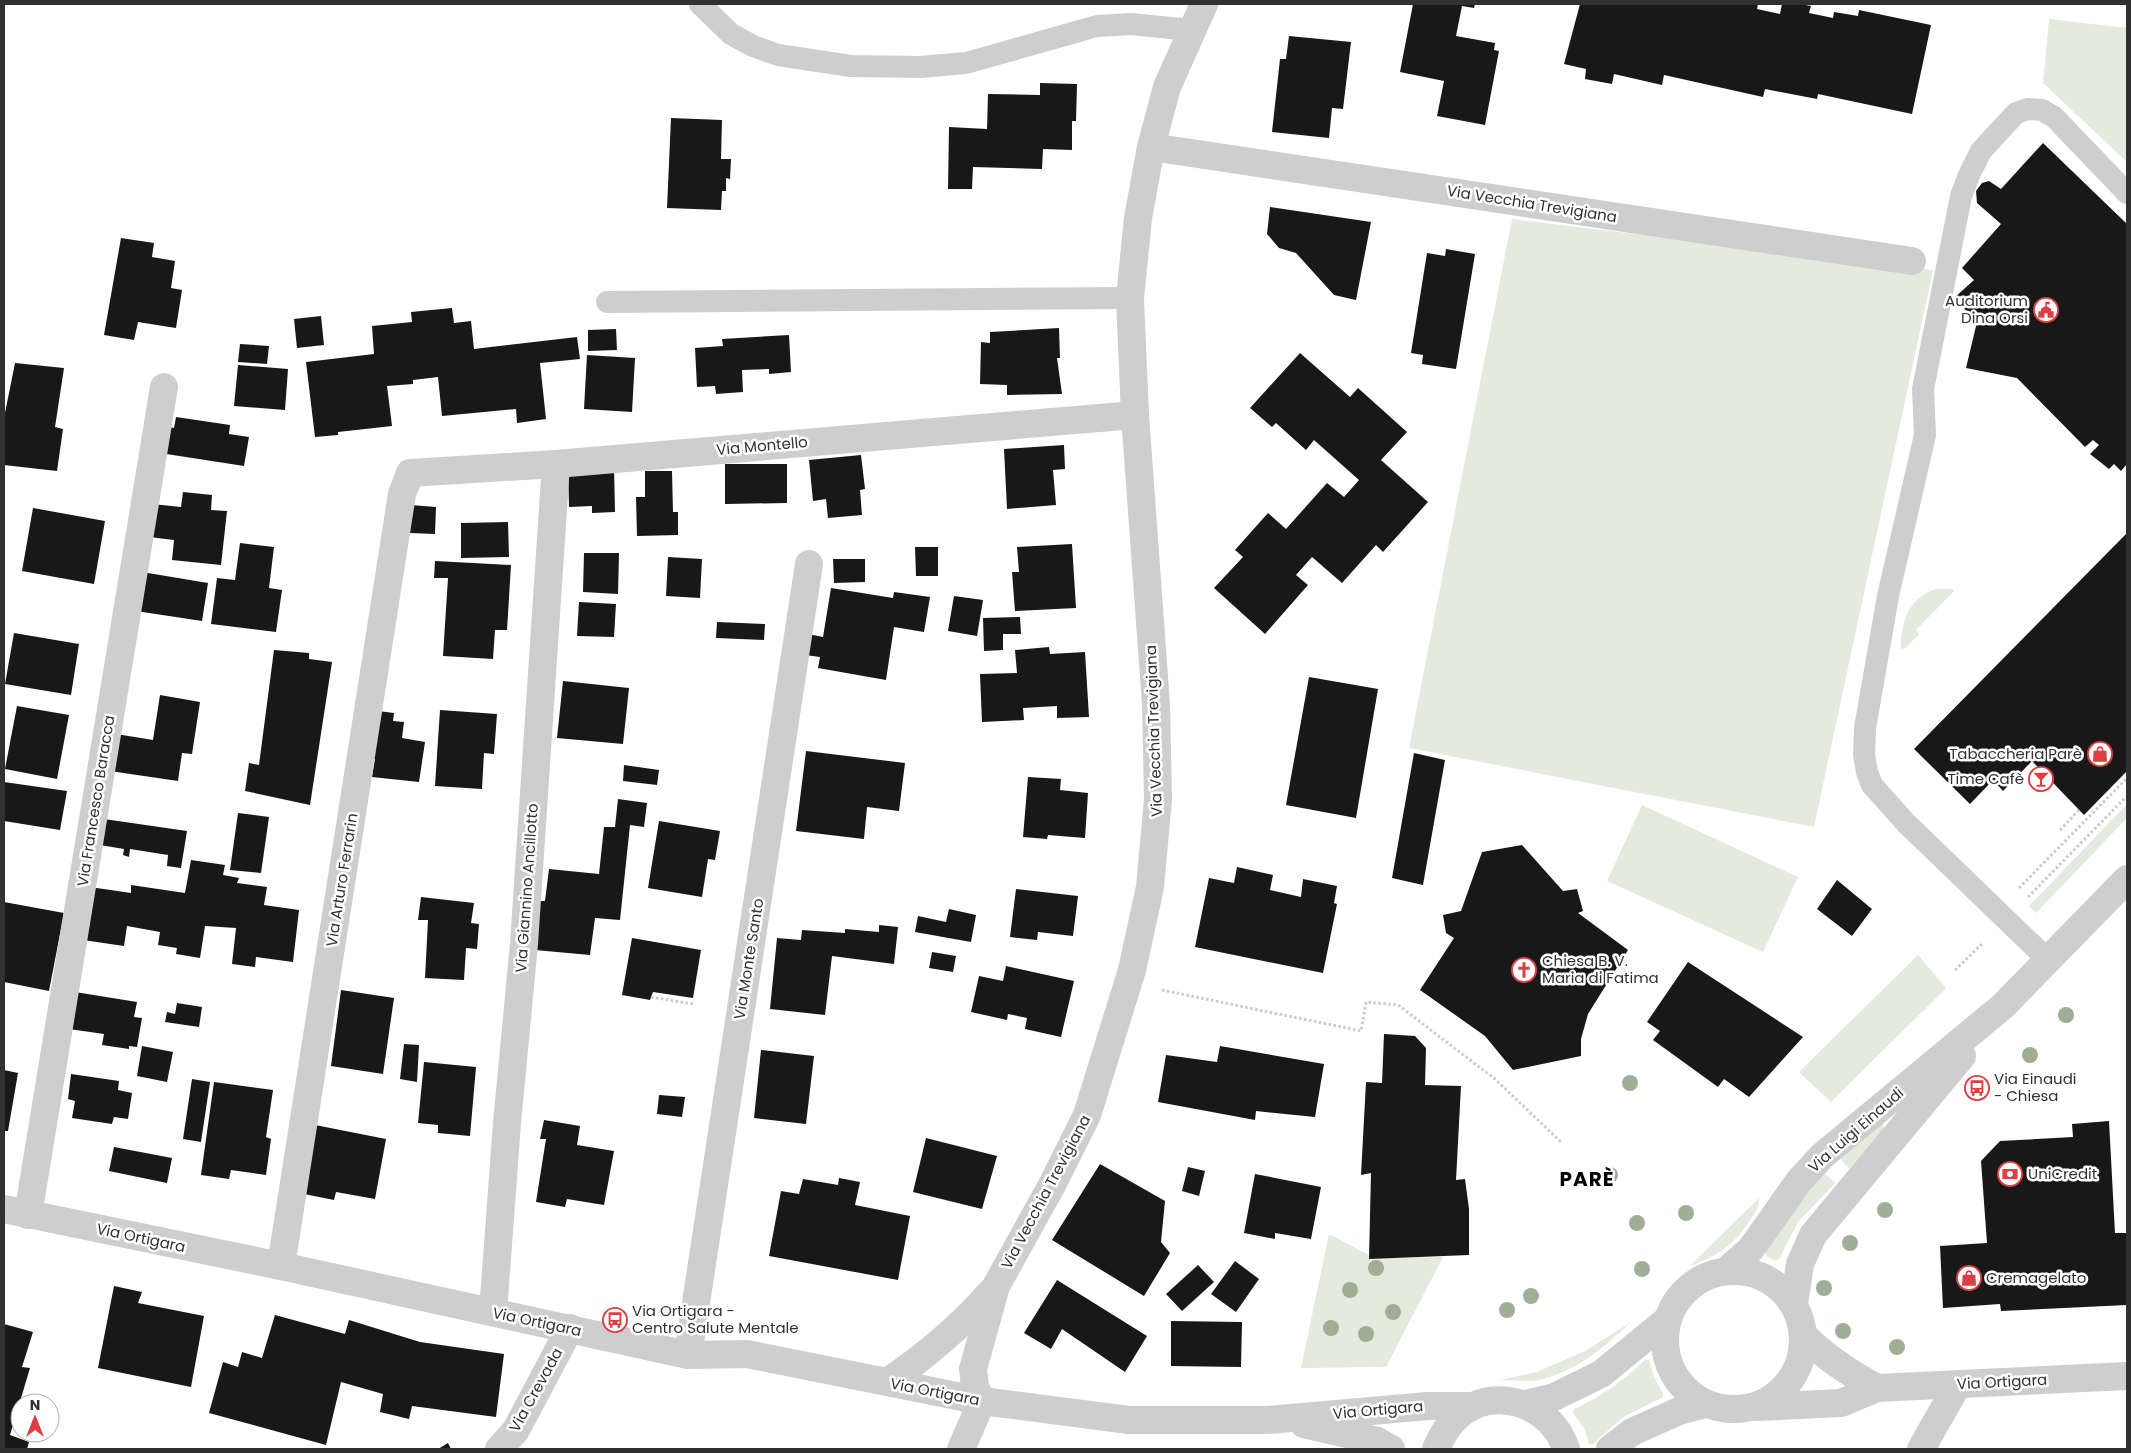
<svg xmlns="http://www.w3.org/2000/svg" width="2131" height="1453" font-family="Poppins,sans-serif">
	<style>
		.green { fill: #e4eadd }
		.building { fill: #181818 }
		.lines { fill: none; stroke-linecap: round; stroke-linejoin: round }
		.path { stroke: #cbcbcb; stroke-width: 3; stroke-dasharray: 2.5 2.5; stroke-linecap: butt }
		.service { stroke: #cecece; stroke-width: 22 }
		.minor { stroke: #cecece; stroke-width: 28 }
		.tertiary { stroke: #cecece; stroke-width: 28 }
		.tree { fill: #a0ae96 }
		.labels { text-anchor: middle; stroke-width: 5; stroke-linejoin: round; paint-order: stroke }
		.street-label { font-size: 15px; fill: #313131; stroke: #fff }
		.poi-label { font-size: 15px; fill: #313131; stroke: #fff; text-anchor: start }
		.district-label { font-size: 20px; font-weight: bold; letter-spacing: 1px; fill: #000; stroke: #fff }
	</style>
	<rect width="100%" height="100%" fill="#fff"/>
	<!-- green -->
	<g class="green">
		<polygon points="2049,19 2127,28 2127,162 2043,83"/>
		<polygon points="1512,219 1933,270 1814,827 1409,748"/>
		<path d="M1936,589h17l1,2 -38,39 3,4 -13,14 -5,1c-1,-26 8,-52 35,-60z"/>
		<polygon points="2127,804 2127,818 2036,913 2029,906"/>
		<polygon points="1642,805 1798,877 1763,952 1607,881"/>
		<polygon points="1918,955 1946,988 1831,1102 1799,1072"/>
		<polygon points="1883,1122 1884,1131 1849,1169 1838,1156"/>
		<polygon points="1823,1172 1835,1183 1798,1222 1779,1259 1775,1261 1766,1256 1766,1251 1787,1216"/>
		<path d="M1759,1198c1,8 -4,14 -8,21 -18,27 -32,36 -61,47z"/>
		<polygon points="1329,1234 1369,1255 1369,1258 1443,1257 1386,1367 1301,1368"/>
		<path d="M1631,1322c-28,26 -53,49 -92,58 -12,2 -27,0 -39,0l37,-8 50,-22z"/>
		<path d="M1645,1360h4l5,17 9,17v3l-40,20 -30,27h-4l-5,-16 -11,-15 1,-4c27,-12 50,-29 71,-49z"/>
	</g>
	<!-- building -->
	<g class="building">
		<polygon points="1413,4 1475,4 1474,8 1462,6 1456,36 1495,43 1494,50 1499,51 1485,125 1437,116 1444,81 1400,72"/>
		<polygon points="1580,4 1758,4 1757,9 1780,14 1782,4 1800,4 1811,6 1809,13 1833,18 1834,12 1858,16 1859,10 1931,25 1912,114 1818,94 1817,99 1765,89 1763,97 1664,75 1662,85 1614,74 1612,84 1585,79 1586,69 1564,64"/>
		<polygon points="1289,36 1351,42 1343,109 1332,108 1329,138 1272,132 1280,59 1286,59"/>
		<polygon points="1040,83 1077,84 1076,121 1072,121 1072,150 1043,149 1042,169 973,167 972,189 948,189 949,127 987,129 988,94 1040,95"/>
		<polygon points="671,118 722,120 721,159 731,159 730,179 726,178 726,191 722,191 721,210 667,208"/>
		<polygon points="2043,143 2127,224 2127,464 2121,471 2114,464 2109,469 2090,454 2099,445 2093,440 2085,447 2017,378 1966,368 1977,322 1954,298 1974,280 1962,268 2001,224 1977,203 1976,191 1982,183 1989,181 2001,189"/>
		<polygon points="1270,207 1371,222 1356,300 1334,295 1296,253 1279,248 1267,234"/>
		<polygon points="121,238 154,243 152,257 175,261 171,288 182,290 176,328 138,322 134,340 104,335"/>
		<polygon points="1446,249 1475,254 1456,369 1422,364 1423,355 1411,353 1427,253 1445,256"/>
		<polygon points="452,308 454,323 471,321 474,349 577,337 580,359 540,363 546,419 517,423 516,409 442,416 438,377 413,380 413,384 387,386 392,426 338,432 338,435 315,437 306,362 374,354 372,326 412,322 411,312"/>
		<polygon points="321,316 324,345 297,348 294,319"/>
		<polygon points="1059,328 1060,358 1057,358 1062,394 1007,395 1007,385 980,384 981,342 990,343 990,332"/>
		<polygon points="616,329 617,350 588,351 588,330"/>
		<polygon points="789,335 791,372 769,374 769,369 742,370 743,392 716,394 715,386 697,387 695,348 723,346 722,339"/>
		<polygon points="240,344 269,346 267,364 238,362"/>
		<polygon points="1300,353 1350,397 1358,388 1407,432 1381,460 1428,502 1383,552 1376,545 1342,583 1312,557 1296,575 1308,585 1265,634 1214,588 1243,557 1235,550 1268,513 1286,529 1327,483 1344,497 1359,480 1314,440 1306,450 1276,423 1272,427 1250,408"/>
		<polygon points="587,355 635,358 632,412 584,409"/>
		<polygon points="15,363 64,368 55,427 63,429 57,471 4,465 4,418"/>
		<polygon points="238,365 288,369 285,410 234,406"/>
		<polygon points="176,417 230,425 229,434 249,437 244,466 160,453 164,426 174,428"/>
		<polygon points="1064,445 1065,469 1053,470 1056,505 1007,509 1004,449"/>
		<polygon points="861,455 865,489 860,490 862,515 828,518 826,499 813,501 809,460"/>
		<polygon points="725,464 787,464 787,503 725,504"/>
		<polygon points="614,466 615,512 592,513 592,506 569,507 568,467"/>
		<polygon points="645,471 672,471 673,512 678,512 678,535 637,536 636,497 645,497"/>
		<polygon points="183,492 212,495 211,510 227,511 221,565 172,560 174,540 149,537 152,504 181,507"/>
		<polygon points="411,505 436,507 435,534 410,533"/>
		<polygon points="33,508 105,521 94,584 22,571"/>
		<polygon points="508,522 509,557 461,558 461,523"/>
		<polygon points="2127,533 2127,771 2084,815 2032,761 2003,791 1993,780 1970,804 1914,749"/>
		<polygon points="240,543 274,547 269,588 282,590 276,632 211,624 217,578 235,580"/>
		<polygon points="1072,544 1076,608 1015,611 1012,572 1019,572 1017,547"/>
		<polygon points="915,547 938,547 938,576 916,576"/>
		<polygon points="584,553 619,553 618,594 583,592"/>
		<polygon points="668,557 702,559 700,598 666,596"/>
		<polygon points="833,559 865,559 865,582 834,583"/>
		<polygon points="435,561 511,565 507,630 495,630 493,659 443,656 448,578 434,578"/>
		<polygon points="142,572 208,583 202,621 136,611"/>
		<polygon points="831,588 893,598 894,592 930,597 924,632 894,627 886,680 818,668 820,657 805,655 808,634 823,637"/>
		<polygon points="954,596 983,600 977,636 948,631"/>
		<polygon points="579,602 616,604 614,637 577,636"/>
		<polygon points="1020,617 1021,634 1003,634 1003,650 984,651 983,618"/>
		<polygon points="717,622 765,624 764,640 716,638"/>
		<polygon points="14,633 79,644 71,695 5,684"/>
		<polygon points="1049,647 1050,654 1085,652 1089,717 1057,718 1057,706 1023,708 1024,720 982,722 980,674 1017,673 1015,650"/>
		<polygon points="274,650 309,653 309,659 332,662 310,805 245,791 249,763 259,765"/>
		<polygon points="1309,677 1378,689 1356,818 1286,805"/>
		<polygon points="563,681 629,688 623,744 557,738"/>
		<polygon points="160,695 200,702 192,754 182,753 178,781 110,771 116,734 153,740"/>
		<polygon points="17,706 69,715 57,779 5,769"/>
		<polygon points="370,710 394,713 393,721 404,722 402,738 425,742 419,782 372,777 375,759 364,758"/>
		<polygon points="440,710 497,714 494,754 484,753 482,789 435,786"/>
		<polygon points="806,751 905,763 899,811 867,807 864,839 796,831"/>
		<polygon points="1414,753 1445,760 1423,885 1392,878"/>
		<polygon points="624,765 659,770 657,785 623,781"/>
		<polygon points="1028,777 1061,779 1060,790 1088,793 1085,838 1048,835 1047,839 1023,837"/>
		<polygon points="4,782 67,791 60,830 4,821"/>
		<polygon points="618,799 647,803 644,827 630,825 620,920 595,918 590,955 535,950 540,901 545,901 549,869 599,874 604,827 615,827"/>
		<polygon points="238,813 269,817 261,873 230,870"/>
		<polygon points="104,819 187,831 181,868 167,866 168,855 130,849 129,857 123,855 124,849 100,845"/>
		<polygon points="659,821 720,831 715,860 708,859 702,897 648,888"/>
		<polygon points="1522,845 1563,891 1577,889 1583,911 1578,913 1628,950 1588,1014 1581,1039 1581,1056 1513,1070 1485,1036 1420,990 1454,938 1446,933 1443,915 1461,911 1482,852"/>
		<polygon points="191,860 225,865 223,875 239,878 237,883 267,887 264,905 299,910 293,962 256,957 255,967 232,964 236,928 205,926 200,958 176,954 177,948 158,945 160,932 127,926 124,946 83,940 90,887 131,893 131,885 185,893"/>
		<polygon points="1237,867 1273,875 1270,890 1301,897 1303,879 1337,886 1334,903 1337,904 1323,973 1195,947 1209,878 1234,883"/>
		<polygon points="1837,880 1872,909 1852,936 1817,909"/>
		<polygon points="1016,889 1078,896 1073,936 1038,932 1037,940 1010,937"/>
		<polygon points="421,897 474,903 471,923 479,924 477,949 466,948 464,980 425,978 428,920 418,920"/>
		<polygon points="4,902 64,913 49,991 4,982"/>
		<polygon points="949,909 976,915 971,942 915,932 918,916 946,922"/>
		<polygon points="879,925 898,927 894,964 832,956 825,1015 770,1009 777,938 801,940 802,930 845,933 845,929 879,932"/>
		<polygon points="632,938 701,950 693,998 653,992 650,1000 622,995"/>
		<polygon points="932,952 956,956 953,972 929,968"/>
		<polygon points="1688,962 1803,1037 1749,1097 1724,1079 1718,1087 1653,1040 1660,1031 1647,1022"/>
		<polygon points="1006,966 1074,981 1061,1037 1025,1029 1027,1018 1008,1014 1007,1020 971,1012 979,976 1003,981"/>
		<polygon points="341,990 394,998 383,1074 331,1066"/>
		<polygon points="75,992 137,1002 134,1017 142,1018 137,1047 129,1046 129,1049 102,1045 104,1034 69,1029"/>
		<polygon points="177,1003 202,1007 199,1027 165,1022 167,1012 175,1014"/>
		<polygon points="1384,1034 1415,1036 1426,1048 1425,1085 1461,1086 1456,1180 1465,1179 1469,1209 1469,1255 1369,1259 1371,1173 1361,1175 1366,1082 1382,1083"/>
		<polygon points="404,1044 419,1045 417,1082 400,1079"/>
		<polygon points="142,1046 173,1052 167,1082 137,1076"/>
		<polygon points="1220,1046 1324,1064 1315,1117 1256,1111 1255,1120 1158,1102 1166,1055 1217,1062"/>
		<polygon points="761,1050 814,1056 806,1124 754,1118"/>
		<polygon points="424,1062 476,1067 470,1136 438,1133 438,1125 418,1123"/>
		<polygon points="4,1070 18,1073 8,1131 4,1131"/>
		<polygon points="71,1074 119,1081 118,1090 132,1093 128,1119 114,1117 112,1124 72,1118 75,1101 68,1099"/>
		<polygon points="192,1079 210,1082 201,1142 183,1139"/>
		<polygon points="214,1082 273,1090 266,1137 271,1139 266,1175 231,1170 229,1179 201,1175"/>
		<polygon points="659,1095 685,1097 682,1117 657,1114"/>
		<polygon points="544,1120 580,1126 577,1145 614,1151 604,1205 567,1199 565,1207 536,1202 546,1139 540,1139"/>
		<polygon points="2109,1121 2115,1233 2127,1233 2127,1305 2001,1311 2000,1304 1943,1308 1940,1246 1987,1243 1981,1161 2000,1141 2073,1137 2072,1124"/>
		<polygon points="310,1124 386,1139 375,1199 336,1192 334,1200 299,1193"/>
		<polygon points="926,1138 997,1156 982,1209 913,1192"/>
		<polygon points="114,1147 172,1158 167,1183 109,1171"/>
		<polygon points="1100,1164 1165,1201 1161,1242 1170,1253 1144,1296 1052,1240"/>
		<polygon points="1188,1167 1205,1171 1199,1196 1182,1191"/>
		<polygon points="1255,1174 1321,1187 1311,1239 1275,1233 1275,1239 1244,1233"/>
		<polygon points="839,1178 860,1182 855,1205 910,1216 898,1280 769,1256 781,1191 799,1194 803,1179 838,1185"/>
		<polygon points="1235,1261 1259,1279 1236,1312 1211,1294"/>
		<polygon points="1198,1265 1214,1282 1182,1311 1166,1294"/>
		<polygon points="1057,1280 1147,1336 1125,1372 1062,1329 1051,1349 1024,1333"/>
		<polygon points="114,1286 142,1292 138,1303 204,1316 191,1387 98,1368"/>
		<polygon points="275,1315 345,1334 349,1320 420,1342 504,1354 496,1417 412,1406 409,1419 380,1412 383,1394 341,1382 326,1445 209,1413 223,1362 238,1367 242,1352 262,1358"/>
		<polygon points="1171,1321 1242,1322 1241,1367 1171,1366"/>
		<polygon points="4,1324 33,1332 22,1367 30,1368 10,1435 29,1442 27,1449 4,1449"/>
		<polygon points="448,1443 451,1449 438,1449"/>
	</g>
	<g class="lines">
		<!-- path -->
		<g class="path">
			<polyline points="2060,830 2079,810"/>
			<polyline points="2019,888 2127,778"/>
			<polyline points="2028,897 2127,796"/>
			<polyline points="1955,970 1983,943"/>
			<polyline points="1162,990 1361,1031 1366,1002 1398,1005 1495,1079 1562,1143"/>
			<polyline points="651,997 693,1004"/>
		</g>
		<!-- service -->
		<g class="service">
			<polyline points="700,4 731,34 753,46 778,55 851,66 920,67 966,63 1097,26 1131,24 1191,30"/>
			<polyline points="607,302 1130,298"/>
			<polyline points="2048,960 1906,823 1872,785 1867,772 1864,755 1865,728 1888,596 1925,435 1923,389 1961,196 1969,175 1981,151 2016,113 2028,109 2042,110 2054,117 2127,193"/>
		</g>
		<!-- minor -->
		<g class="minor">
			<polyline points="1151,147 1912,261"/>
			<polyline points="28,1215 164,387"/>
			<polyline points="281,1266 402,494 410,473 556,464 1135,415"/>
			<polyline points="493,1312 507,1123 524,944 556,464"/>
			<polyline points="688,1355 809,564"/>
			<polyline points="499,1449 516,1430 570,1328"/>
			<polyline points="961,1449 982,1401"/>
			<polyline points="1921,1449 1958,1384"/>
		</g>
		<!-- tertiary -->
		<g class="tertiary">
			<polyline points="4,1209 281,1266 688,1355 747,1354 982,1401 1129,1420 1268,1420 1428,1406 1473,1406"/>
			<polyline points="1727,1270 1751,1249 1799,1181 1822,1156 2003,1006 2127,879"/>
			<circle cx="1734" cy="1340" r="69"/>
			<polyline points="1794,1304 1800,1264 1813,1235 1962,1056"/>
			<path d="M1804,1336c22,22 45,37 73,52"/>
			<path d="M887,1382c39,-26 73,-55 104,-90"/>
			<polyline points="982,1401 975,1387 973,1369 996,1286 1052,1185 1087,1115 1132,970 1150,887 1158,799 1156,704 1135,415 1130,298 1138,218 1151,147 1167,87 1204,4"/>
			<polyline points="1526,1404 1554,1397 1601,1374 1667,1320"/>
			<polyline points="1757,1407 1841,1403 1877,1388 2127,1376"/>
			<polyline points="1304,1424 1377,1441 1391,1449"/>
			<path d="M1436,1449c5,-12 11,-23 21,-32 36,-34 95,-13 109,32"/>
			<polyline points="1610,1449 1632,1432 1679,1411 1705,1404"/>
		</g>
	</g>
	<!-- trees -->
	<g class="tree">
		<circle cx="2066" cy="1015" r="8"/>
		<circle cx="2030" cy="1055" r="8"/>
		<circle cx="1630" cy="1083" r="8"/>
		<circle cx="1610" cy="1175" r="8"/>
		<circle cx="1885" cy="1210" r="8"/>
		<circle cx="1686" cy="1213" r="8"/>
		<circle cx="1637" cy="1223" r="8"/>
		<circle cx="1850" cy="1243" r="8"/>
		<circle cx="1376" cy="1268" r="8"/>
		<circle cx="1642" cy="1269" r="8"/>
		<circle cx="1824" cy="1288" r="8"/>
		<circle cx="1350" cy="1290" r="8"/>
		<circle cx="1531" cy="1296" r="8"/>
		<circle cx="1507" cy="1310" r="8"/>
		<circle cx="1393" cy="1312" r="8"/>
		<circle cx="1331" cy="1328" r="8"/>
		<circle cx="1843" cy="1331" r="8"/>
		<circle cx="1366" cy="1334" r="8"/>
		<circle cx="1897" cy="1347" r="8"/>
	</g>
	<!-- icons -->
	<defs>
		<symbol id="civic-ring" viewBox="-11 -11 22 22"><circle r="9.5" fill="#fff" stroke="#dc3f43" stroke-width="1.5"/><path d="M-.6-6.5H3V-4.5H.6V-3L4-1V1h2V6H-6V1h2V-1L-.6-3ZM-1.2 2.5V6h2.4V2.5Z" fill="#dc3f43"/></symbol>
		<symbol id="shop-ring" viewBox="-11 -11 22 22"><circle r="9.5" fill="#fff" stroke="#dc3f43" stroke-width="1.5"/><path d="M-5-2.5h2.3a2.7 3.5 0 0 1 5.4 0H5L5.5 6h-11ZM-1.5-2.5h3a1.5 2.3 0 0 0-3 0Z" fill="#dc3f43"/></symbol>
		<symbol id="bar-ring" viewBox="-11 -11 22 22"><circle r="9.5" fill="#fff" stroke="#dc3f43" stroke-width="1.5"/><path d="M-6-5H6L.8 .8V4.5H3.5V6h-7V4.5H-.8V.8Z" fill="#dc3f43"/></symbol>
		<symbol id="church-ring" viewBox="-11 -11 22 22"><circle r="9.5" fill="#fff" stroke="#dc3f43" stroke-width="1.5"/><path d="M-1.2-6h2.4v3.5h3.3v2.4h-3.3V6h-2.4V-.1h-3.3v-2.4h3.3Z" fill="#dc3f43"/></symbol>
		<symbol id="bus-ring" viewBox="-11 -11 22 22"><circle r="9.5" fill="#fff" stroke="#dc3f43" stroke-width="1.5"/><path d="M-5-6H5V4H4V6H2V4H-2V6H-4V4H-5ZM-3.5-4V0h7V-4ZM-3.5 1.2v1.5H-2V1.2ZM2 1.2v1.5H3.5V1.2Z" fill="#dc3f43"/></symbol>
		<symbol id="bank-ring" viewBox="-11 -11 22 22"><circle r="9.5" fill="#fff" stroke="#dc3f43" stroke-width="1.5"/><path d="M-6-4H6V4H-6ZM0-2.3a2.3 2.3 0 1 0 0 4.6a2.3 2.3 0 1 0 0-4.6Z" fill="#dc3f43"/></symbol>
	</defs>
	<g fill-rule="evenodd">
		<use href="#civic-ring" x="2032" y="296" width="28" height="28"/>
		<use href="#shop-ring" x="2086" y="740" width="28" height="28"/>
		<use href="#bar-ring" x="2027" y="765" width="28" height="28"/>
		<use href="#church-ring" x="1510" y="956" width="28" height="28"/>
		<use href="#bus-ring" x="1963" y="1074" width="28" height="28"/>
		<use href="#bank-ring" x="1996" y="1160" width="28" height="28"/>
		<use href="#shop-ring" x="1955" y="1264" width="28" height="28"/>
		<use href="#bus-ring" x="601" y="1306" width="28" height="28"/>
	</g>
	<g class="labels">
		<!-- street labels -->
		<g class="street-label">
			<text transform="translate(1532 204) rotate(9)" y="5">Via Vecchia Trevigiana</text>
			<text transform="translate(762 446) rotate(-5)" y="5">Via Montello</text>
			<text transform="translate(1154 731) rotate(-92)" y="5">Via Vecchia Trevigiana</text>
			<text transform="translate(96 801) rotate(-81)" y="5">Via Francesco Baracca</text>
			<text transform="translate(342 880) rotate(-81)" y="5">Via Arturo Ferrarin</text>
			<text transform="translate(527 888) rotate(-86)" y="5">Via Giannino Ancillotto</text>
			<text transform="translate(749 959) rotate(-81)" y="5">Via Monte Santo</text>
			<text transform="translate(1856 1130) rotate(-41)" y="5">Via Luigi Einaudi</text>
			<text transform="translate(1046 1192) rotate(-62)" y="5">Via Vecchia Trevigiana</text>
			<text transform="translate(141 1238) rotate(12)" y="5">Via Ortigara</text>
			<text transform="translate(537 1322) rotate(12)" y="5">Via Ortigara</text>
			<text transform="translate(2002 1382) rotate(-3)" y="5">Via Ortigara</text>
			<text transform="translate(536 1390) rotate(-61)" y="5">Via Crevada</text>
			<text transform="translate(935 1392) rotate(11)" y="5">Via Ortigara</text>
			<text transform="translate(1378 1410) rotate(-5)" y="5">Via Ortigara</text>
		</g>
		<!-- poi labels -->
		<g class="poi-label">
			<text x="2028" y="306" text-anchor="end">Auditorium<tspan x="2028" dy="17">Dina Orsi</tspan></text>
			<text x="2082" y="759" text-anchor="end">Tabaccheria Parè</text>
			<text x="2024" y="784" text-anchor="end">Time Cafè</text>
			<text x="1542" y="966">Chiesa B. V.<tspan x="1542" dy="17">Maria di Fatima</tspan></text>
			<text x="1994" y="1084">Via Einaudi<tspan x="1994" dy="17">- Chiesa</tspan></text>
			<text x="2028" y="1179">UniCredit</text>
			<text x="1986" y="1283">Cremagelato</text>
			<text x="632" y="1316">Via Ortigara -<tspan x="632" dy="17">Centro Salute Mentale</tspan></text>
		</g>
		<!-- district labels -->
		<g class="district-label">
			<text x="1587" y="1186">PARÈ</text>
		</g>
	</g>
	<!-- border -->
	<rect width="2131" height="1453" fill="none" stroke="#313131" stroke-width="10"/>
	<!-- north arrow -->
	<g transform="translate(35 1418)"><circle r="24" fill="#ffffff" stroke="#adadad"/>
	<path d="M0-4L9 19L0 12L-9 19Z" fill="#dc3f43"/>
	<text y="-8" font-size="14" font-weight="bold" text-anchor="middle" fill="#313131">N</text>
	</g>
</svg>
